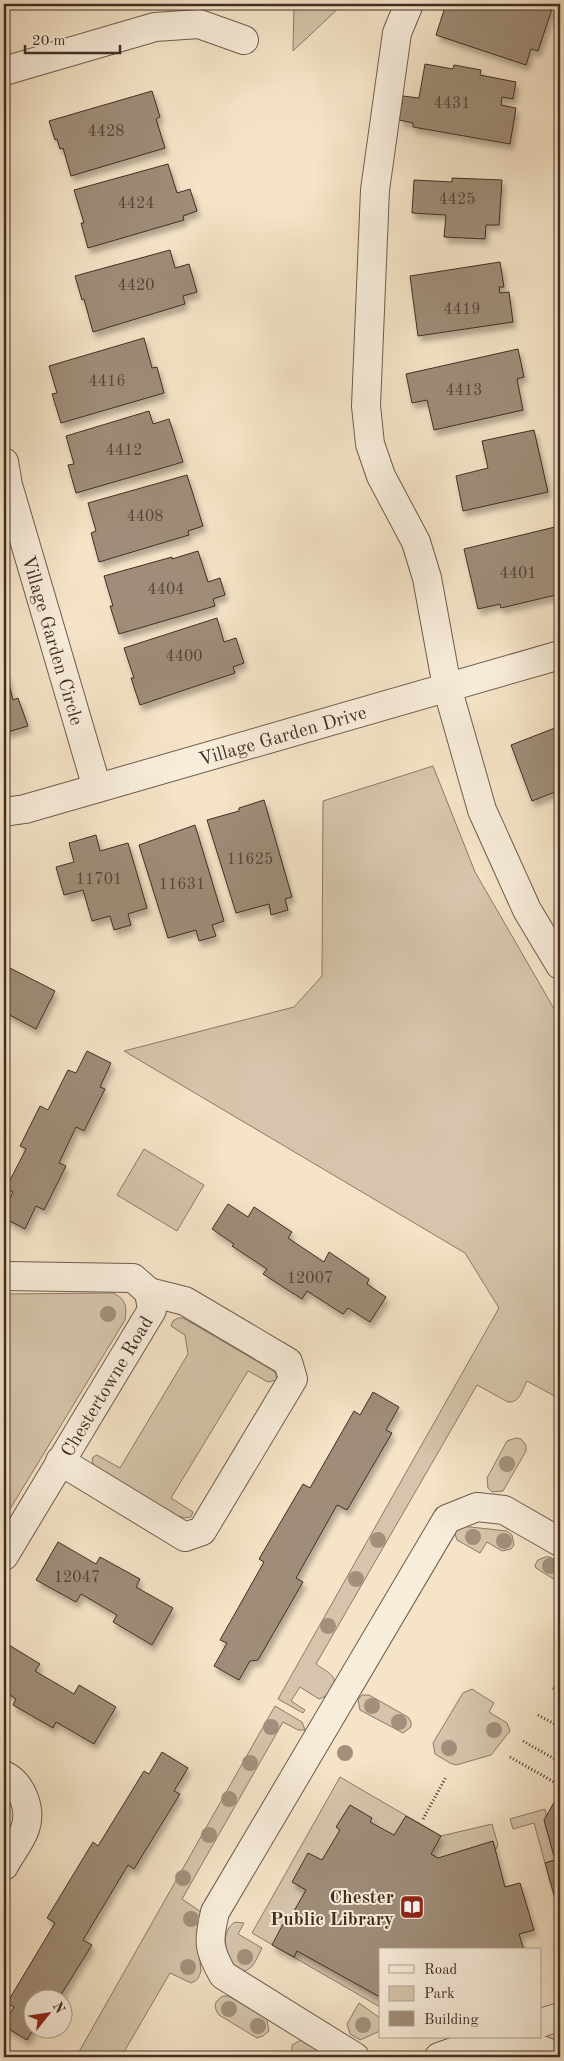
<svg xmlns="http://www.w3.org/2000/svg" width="564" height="2061" font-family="'Old Standard TT',serif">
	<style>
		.green { fill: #d6c5ac; stroke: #8c7a68 }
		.building { fill: #9f8d79; stroke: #412e24; filter: url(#shadow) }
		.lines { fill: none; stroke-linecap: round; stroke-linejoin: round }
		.minor-casing { stroke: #6e5c4d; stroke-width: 30 }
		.path { stroke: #412e24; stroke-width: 3; stroke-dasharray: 1 2.5; stroke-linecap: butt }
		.minor { stroke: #f8eddb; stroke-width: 28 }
		.tree { fill: #a2907d }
		.labels { text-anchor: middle; stroke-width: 4; stroke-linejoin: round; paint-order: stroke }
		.number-label { font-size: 16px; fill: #584639 }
		.street-label { font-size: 19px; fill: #412e24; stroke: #f8eddb }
		.poi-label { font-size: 19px; font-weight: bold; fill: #412e24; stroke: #f8eddb; text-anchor: end }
	</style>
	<defs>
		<filter id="shadow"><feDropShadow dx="3" dy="5.5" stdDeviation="2.5" flood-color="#0004"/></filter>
	</defs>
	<rect width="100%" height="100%" fill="#f5e4c8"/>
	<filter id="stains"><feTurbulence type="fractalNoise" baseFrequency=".004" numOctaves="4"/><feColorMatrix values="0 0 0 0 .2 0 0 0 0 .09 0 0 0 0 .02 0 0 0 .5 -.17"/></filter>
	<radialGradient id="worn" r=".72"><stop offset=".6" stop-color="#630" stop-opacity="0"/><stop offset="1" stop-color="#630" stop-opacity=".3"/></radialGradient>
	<!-- green -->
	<g class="green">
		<polygon points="294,4 343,4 293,51"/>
		<path d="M433,766l42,106 85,147v380l-33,-18c-5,9 -7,22 -19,21l-31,-17 -161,279c9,7 24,12 16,24 -4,6 -6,9 -13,11l-19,-12 -9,14 14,9 -2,3 -25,-14 221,-391 -34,-55 -341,-202 170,-44 28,-31 1,-175z"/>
		<polygon points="144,1149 204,1185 177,1231 117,1195"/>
		<path d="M113,1293c13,6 14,13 12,27l-118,194 -3,-1v-112l4,-58 -4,-1v-48z"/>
		<polygon points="178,1318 183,1318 272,1370 276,1374 277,1380 268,1382 248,1371 171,1498 193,1512 191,1517 185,1518 178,1516 95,1467 92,1461 93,1457 97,1455 120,1468 188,1354 185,1335 171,1326 173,1321"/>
		<polygon points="516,1438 521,1439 526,1445 526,1451 503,1491 492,1492 488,1488 487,1478 507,1441"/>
		<polygon points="461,1526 507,1531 512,1535 514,1545 511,1549 502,1551 487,1542 480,1553 457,1540 454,1531"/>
		<polygon points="545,1557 550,1557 560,1563 560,1583 536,1568 535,1565 538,1560"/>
		<polygon points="472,1689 494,1703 489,1712 507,1723 510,1731 491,1755 456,1765 450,1763 435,1754 433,1743 463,1693"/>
		<polygon points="362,1695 369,1695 408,1717 411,1722 411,1727 403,1733 360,1710 358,1699"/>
		<path d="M275,1706l27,16 3,8h-7l-15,-8 -101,177 19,13 1,5 -5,16 4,38c-2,7 -4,10 -10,12l-21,-10 -49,84h-45z"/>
		<polygon points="340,1777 441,1836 492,1824 498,1845 495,1851 380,1950 380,2007 252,1933"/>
		<polygon points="545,1809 555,1860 545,1863 534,1823 513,1829 510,1819"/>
		<path d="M235,1922l9,1 -6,11 24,14c-3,6 -7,16 -12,20 -14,14 -38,-32 -15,-46z"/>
		<path d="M223,1996h5l34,19 5,5 2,11 -6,5 -6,2 -38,-23c-6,-8 -5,-14 4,-19z"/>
		<polygon points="359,2003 380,2018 380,2031 360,2040 350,2034 347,2024"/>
		<polygon points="301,2040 331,2057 295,2057 292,2052 292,2045"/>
	</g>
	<!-- building -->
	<g class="building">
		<polygon points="446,4 456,6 457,4 546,4 553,6 538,51 531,49 526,65 436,35"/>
		<polygon points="425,64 453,69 454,65 481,70 480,75 516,82 513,99 502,97 501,105 516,108 510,144 413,127 413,123 399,120 403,96 419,98"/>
		<polygon points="152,91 160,117 156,119 165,148 71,176 63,148 60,149 57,139 55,140 49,121"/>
		<polygon points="168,164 177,193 190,189 197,211 183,216 184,220 88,248 81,223 84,223 74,190"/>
		<polygon points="452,178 502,180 499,225 486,225 485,239 444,237 446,215 412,213 414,180 452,182"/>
		<polygon points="170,250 175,268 189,264 197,292 183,296 185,304 93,332 84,299 82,300 75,276"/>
		<polygon points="500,262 504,287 499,287 500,293 509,292 513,322 418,336 410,276"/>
		<polygon points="144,338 152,368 157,367 164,393 61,423 52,394 57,393 49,366"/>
		<polygon points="518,349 524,377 517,379 523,410 434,430 427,400 412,403 406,374"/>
		<polygon points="149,411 153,424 169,419 183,462 76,493 68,465 74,464 66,436"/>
		<polygon points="534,430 548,492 463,511 456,476 488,468 482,441"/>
		<polygon points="187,475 203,526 188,531 189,535 99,562 91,533 96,531 88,503"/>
		<polygon points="555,527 560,546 560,567 557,568 560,580 560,594 501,608 500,604 478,609 464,549"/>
		<polygon points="198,551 208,582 220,578 225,595 213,599 215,606 119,634 110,606 113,606 104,576 172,557 172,559"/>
		<polygon points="217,618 224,642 236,638 244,663 233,667 235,673 140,705 131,678 134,678 124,648"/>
		<polygon points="4,672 6,672 13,700 18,698 28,726 4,733"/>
		<polygon points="560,726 560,790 532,801 511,745"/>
		<polygon points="264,800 292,897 285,899 288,910 271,915 269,904 236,913 207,820 239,811 239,808"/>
		<polygon points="195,825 224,921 212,925 216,936 199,941 196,930 168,938 139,845"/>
		<polygon points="96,835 100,851 128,843 147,908 128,914 131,925 114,930 110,916 92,921 83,890 64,895 56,867 74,862 69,843"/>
		<polygon points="4,965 55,991 36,1029 4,1012"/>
		<polygon points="87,1051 111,1063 100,1087 105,1089 84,1131 76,1127 59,1163 66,1166 44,1210 36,1206 25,1229 4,1218 4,1210 13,1192 6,1188 26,1149 20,1146 40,1106 48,1110 68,1070 76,1073"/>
		<polygon points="228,1204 248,1217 254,1207 292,1232 288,1238 324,1262 329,1252 369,1279 367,1284 386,1297 370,1322 348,1308 343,1314 307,1291 302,1299 263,1274 267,1269 232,1246 234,1244 212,1229"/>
		<polygon points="373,1392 399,1407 386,1430 392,1433 347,1510 337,1505 296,1578 303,1582 258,1660 250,1661 239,1680 214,1666 227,1643 220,1640 264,1562 259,1559 303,1484 310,1488 354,1411 360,1415"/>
		<polygon points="58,1542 96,1564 100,1557 140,1579 136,1587 173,1608 152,1645 113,1622 117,1615 81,1594 76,1602 36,1580"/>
		<polygon points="4,1642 40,1664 35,1671 74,1694 79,1685 116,1707 94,1744 56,1722 53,1728 13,1705 16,1699 4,1691"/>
		<polygon points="162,1752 188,1768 174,1791 180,1794 134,1869 128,1865 83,1940 92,1945 59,1998 32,1998 34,2028 27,2040 4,2026 4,2023 14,2007 7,2003 55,1923 47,1918 93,1842 98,1846 144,1771 149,1774"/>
		<polygon points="560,1792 560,1917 545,1863 555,1860 544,1820"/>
		<polygon points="350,1805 372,1818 370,1822 394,1835 406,1816 441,1836 431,1854 438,1858 493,1841 505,1887 520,1883 534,1930 519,1934 524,1950 380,1950 380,1997 297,1951 294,1957 272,1945 283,1924 286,1925 306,1890 292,1882 308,1853 322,1860 340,1830 336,1827"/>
	</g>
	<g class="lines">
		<defs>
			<g id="minor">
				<polyline points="409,4 397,33 375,190 366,406 370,444 381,476 416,542 427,578 447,687 482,810 527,910 560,965"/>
				<polyline points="4,71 155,27 199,24 244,40"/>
				<path id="s1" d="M4,462l4,23 89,303"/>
				<path id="s2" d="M4,812l21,-3 535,-154"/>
				<polyline points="4,1276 133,1278 149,1292 152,1310 4,1556"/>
				<polyline points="60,1461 185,1537 202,1531 293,1379 288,1362 185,1301 149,1292"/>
				<path d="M4,1775c18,9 28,34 21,54 -4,12 -15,25 -21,37"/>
				<polyline points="540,2023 560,2017"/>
				<path d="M486,2040c26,3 49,5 72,17"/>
				<path d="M355,2057l-132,-82c-15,-26 -15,-34 -8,-63l232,-393 30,-12 27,3 56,32"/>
				<polyline points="439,2057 496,2037"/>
			</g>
		</defs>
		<!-- minor casing -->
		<use href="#minor" class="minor-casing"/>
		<!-- path -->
		<g class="path">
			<polyline points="553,1688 560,1692"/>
			<polyline points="538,1715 560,1727"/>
			<polyline points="523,1741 560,1762"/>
			<polyline points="510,1757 554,1782"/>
			<polyline points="423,1819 446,1777"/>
		</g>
		<!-- minor -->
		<use href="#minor" class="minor"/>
	</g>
	<!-- trees -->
	<g class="tree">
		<circle cx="108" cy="1314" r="8"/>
		<circle cx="507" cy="1464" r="8"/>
		<circle cx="473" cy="1537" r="8"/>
		<circle cx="378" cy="1540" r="8"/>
		<circle cx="504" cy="1541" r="8"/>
		<circle cx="550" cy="1566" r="8"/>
		<circle cx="356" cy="1579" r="8"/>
		<circle cx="328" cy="1626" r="8"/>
		<circle cx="372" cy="1706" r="8"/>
		<circle cx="399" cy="1722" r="8"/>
		<circle cx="271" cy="1727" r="8"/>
		<circle cx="494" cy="1730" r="8"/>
		<circle cx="449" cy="1748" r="8"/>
		<circle cx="345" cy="1753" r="8"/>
		<circle cx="250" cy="1763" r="8"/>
		<circle cx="229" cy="1799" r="8"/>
		<circle cx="209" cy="1835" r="8"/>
		<circle cx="183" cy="1878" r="8"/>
		<circle cx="191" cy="1919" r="8"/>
		<circle cx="245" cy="1957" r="8"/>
		<circle cx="188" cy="1967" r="8"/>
		<circle cx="229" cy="2009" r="8"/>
		<circle cx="363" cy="2025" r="8"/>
		<circle cx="258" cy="2026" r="8"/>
	</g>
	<!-- icons -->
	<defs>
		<symbol id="library-square" viewBox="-11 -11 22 22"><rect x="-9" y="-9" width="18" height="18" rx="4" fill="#8f2418" stroke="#f8eddb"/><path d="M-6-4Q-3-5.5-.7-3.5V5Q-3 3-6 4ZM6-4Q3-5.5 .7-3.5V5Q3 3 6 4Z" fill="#fff"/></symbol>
	</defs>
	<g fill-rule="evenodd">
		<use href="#library-square" x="398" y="1893" width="28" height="28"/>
	</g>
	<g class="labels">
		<!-- number labels -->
		<g class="number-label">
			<text x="452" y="108">4431</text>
			<text x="106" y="136">4428</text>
			<text x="457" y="204">4425</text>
			<text x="136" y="208">4424</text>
			<text x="136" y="290">4420</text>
			<text x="462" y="314">4419</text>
			<text x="107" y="386">4416</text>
			<text x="464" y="395">4413</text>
			<text x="124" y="455">4412</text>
			<text x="145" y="521">4408</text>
			<text x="518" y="578">4401</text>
			<text x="166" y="594">4404</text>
			<text x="184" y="661">4400</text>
			<text x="250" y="864">11625</text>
			<text x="99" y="884">11701</text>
			<text x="182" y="889">11631</text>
			<text x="310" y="1283">12007</text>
			<text x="77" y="1582">12047</text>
		</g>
		<!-- street labels -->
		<g class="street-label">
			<text dy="7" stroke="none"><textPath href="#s1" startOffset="185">Village Garden Circle</textPath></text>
			<text dy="7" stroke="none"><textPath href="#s2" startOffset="289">Village Garden Drive</textPath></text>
			<text transform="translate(106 1386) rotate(-59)" y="7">Chestertowne Road</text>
		</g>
		<!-- poi labels -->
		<g class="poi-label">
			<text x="394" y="1903">Chester<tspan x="394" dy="22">Public Library</tspan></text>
		</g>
	</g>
	<!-- margin -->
	<rect width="564" height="2061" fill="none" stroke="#f5e4c8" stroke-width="20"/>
	<rect x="5" y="5" width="554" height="2051" fill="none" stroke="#412e24" stroke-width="2.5"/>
	<rect x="10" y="10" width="544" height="2041" fill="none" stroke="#412e24"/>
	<!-- legend -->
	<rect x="379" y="1948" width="162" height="90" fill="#f8eddb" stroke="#afa192"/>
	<rect x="389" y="1965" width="25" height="8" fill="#f8eddb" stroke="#afa192"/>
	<text x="424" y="1974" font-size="15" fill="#412e24">Road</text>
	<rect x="389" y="1986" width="25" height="15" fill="#d6c5ac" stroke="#afa192"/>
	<text x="424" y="1998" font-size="15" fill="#412e24">Park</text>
	<rect x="389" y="2011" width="25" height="15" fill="#9f8d79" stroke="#afa192"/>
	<text x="424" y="2024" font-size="15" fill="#412e24">Building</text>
	<!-- north arrow -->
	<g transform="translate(48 2014) rotate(60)"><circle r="24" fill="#f8eddb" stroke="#afa192"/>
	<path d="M0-4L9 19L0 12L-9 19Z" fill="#8f2418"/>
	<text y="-8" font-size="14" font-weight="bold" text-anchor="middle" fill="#412e24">N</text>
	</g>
	<!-- scale -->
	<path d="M25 45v8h95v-8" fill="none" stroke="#412e24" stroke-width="2.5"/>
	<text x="32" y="45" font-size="15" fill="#412e24" stroke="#f8eddb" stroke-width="4" paint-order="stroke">20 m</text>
	<rect width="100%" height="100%" filter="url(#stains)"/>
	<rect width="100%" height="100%" fill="url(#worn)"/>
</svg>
